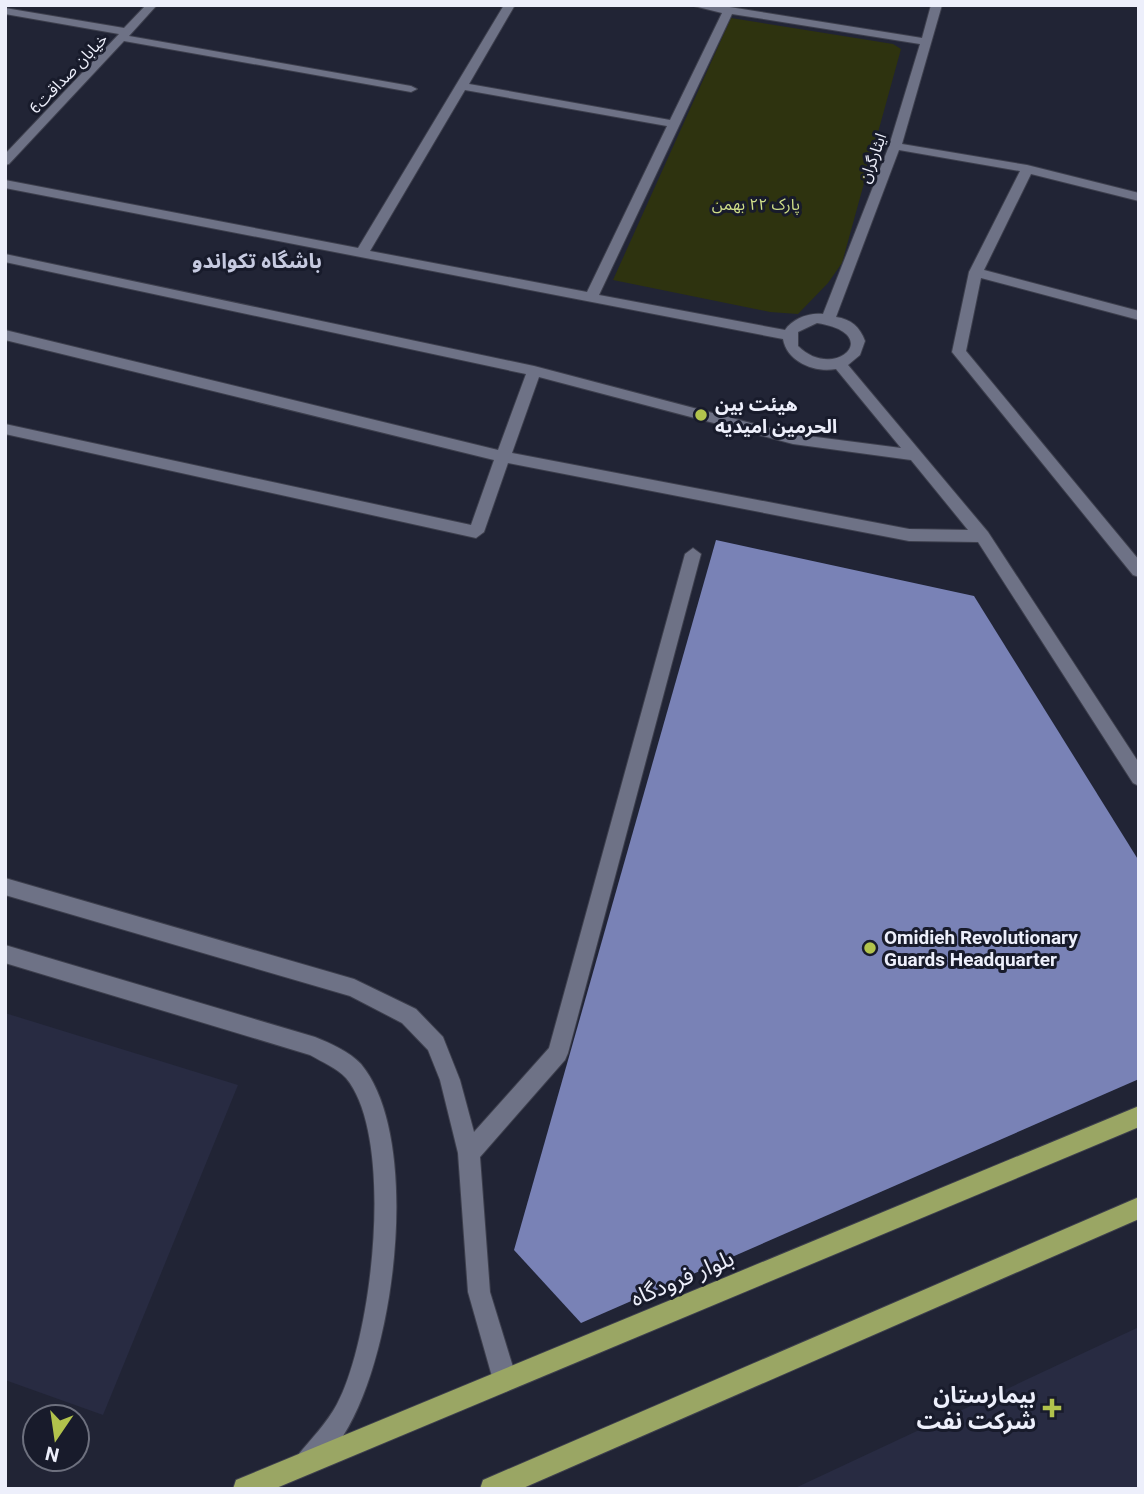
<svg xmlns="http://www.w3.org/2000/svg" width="1144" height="1494" font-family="Roboto,'Noto Sans Arabic',sans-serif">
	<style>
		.built { fill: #282b42 }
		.green { fill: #2e330f }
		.building { fill: #7982b6 }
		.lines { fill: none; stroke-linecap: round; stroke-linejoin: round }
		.minor-casing { stroke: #3d3f4d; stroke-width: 2 }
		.major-casing { stroke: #3d3f4d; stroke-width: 2 }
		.minor { fill: #6e7286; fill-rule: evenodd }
		.major { fill: #9aa664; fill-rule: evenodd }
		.poi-dot { fill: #b2c34c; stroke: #181b2b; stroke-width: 2.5 }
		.labels { text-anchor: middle; stroke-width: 6; stroke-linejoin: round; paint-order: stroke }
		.far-street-label { font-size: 16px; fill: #edeffb; stroke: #181b2b }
		.far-park-label { font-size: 16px; fill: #cedd88; stroke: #181b2b }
		.poi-label { font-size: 19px; font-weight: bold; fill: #edeffb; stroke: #181b2b; text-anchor: start }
		.far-district-label { font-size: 21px; font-weight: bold; fill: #c6cae0; stroke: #181b2b }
		.near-street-label { font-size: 23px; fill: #edeffb; stroke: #181b2b }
		.near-poi-label { font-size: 23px; font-weight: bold; fill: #edeffb; stroke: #181b2b; text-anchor: end }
	</style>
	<rect width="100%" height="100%" fill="#212435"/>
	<!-- built -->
	<g class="built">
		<polygon points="5,1013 238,1085 103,1415 5,1380"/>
		<polygon points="1139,1327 1139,1489 793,1489"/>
	</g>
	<!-- green -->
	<polygon class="green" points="731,18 893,44 901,49 842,263 828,283 798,314 770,312 613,280"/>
	<!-- building -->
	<polygon class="building" points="716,540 974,596 1139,861 1139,1079 581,1323 514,1250"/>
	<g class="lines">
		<defs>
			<g id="minor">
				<polygon points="146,5 157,5 129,36 411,86 417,89 411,92 124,41 9,164 5,165 5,154 119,34 5,14 5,8 124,28"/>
				<path d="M504,5h11l-46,79 201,36 52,-107 -32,-8h27l205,33 9,-33h11l-40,139 125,21 112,28v8l-108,-27 -47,96 155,41v9l-158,-42 -15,73 173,209v17l-6,-2 -181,-223 17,-80 51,-101 -121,-21 -63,167c15,2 24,10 29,24l-5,14 -12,10 140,167 151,231v23l-6,-3 -155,-241 -69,-1 -401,-78 -24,69 -8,6 -471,-104v-10l466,101 23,-65 -489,-120v-10l493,120 28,-76 -521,-112v-8l529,112 259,68 108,14 -65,-79c-21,4 -49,-7 -53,-30l-778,-151v-8l353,68zM732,14l188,30 -31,102 -66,168c-14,-2 -31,5 -38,16l-186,-35zM465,90l202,36 -80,166 -217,-41zM817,323c69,11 17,59 -19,23v-14zM539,377l254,67 118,16 57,70 -59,-1 -397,-76z"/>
				<polygon points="693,548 701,554 568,1053 565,1060 480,1157 490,1292 517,1380 513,1388 505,1392 497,1388 493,1380 468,1292 458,1153 440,1080 428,1050 402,1023 350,996 5,895 5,878 354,979 416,1009 443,1037 460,1080 474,1132 549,1048 685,554"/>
				<path d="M5,945l310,92c15,6 35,15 46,27 64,77 33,313 -28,386 -8,10 -15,20 -27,25l-8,-4 -4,-8 4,-8c13,-16 29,-32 39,-51 35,-65 59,-266 9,-326 -9,-10 -24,-16 -36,-23l-305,-92z"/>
			</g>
			<g id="major">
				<polygon points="1139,1106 1139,1127 274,1489 233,1489 236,1480"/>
				<polygon points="1139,1197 1139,1219 521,1489 480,1489 483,1480"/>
			</g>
		</defs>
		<!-- minor casing -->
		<use href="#minor" class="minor-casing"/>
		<!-- major casing -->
		<use href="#major" class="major-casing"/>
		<!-- minor -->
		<use href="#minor" class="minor"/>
		<!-- major -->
		<use href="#major" class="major"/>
	</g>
	<!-- markers -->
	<g class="poi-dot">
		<circle cx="701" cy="415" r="7"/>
		<circle cx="870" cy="948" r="7"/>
		<path d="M1048.5 1397.5h7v7h7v7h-7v7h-7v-7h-7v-7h7z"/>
	</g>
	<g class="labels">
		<!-- far-street labels -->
		<g class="far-street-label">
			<text transform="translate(68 73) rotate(-46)" y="6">خیابان صداقت6</text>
			<text transform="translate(872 158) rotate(-70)" y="6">ایثارگران</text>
		</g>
		<!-- far-park labels -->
		<g class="far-park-label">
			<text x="756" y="210">پارک ۲۲ بهمن</text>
		</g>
		<!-- poi labels -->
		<g class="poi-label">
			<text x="715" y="411">هیئت بین<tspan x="715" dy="22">الحرمین امیدیه</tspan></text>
			<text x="884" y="944">Omidieh Revolutionary<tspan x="884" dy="22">Guards Headquarter</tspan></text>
		</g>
		<!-- far-district labels -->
		<g class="far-district-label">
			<text x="257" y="268">باشگاه تکواندو</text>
		</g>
		<!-- near-street labels -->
		<g class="near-street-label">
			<text transform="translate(682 1278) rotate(-23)" y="8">بلوار فرودگاه</text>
		</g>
		<!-- near-poi labels -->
		<g class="near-poi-label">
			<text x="1036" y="1403">بیمارستان<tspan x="1036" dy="26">شرکت نفت</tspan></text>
		</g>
	</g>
	<!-- border -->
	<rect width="1144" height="1494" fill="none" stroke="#edeffb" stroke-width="14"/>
	<!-- north arrow -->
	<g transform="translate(56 1438) rotate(193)"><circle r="33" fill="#181b2b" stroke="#6d707e" stroke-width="2"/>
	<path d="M0-5L12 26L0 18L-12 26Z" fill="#b2c34c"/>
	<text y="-10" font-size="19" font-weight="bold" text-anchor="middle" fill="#edeffb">N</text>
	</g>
</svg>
